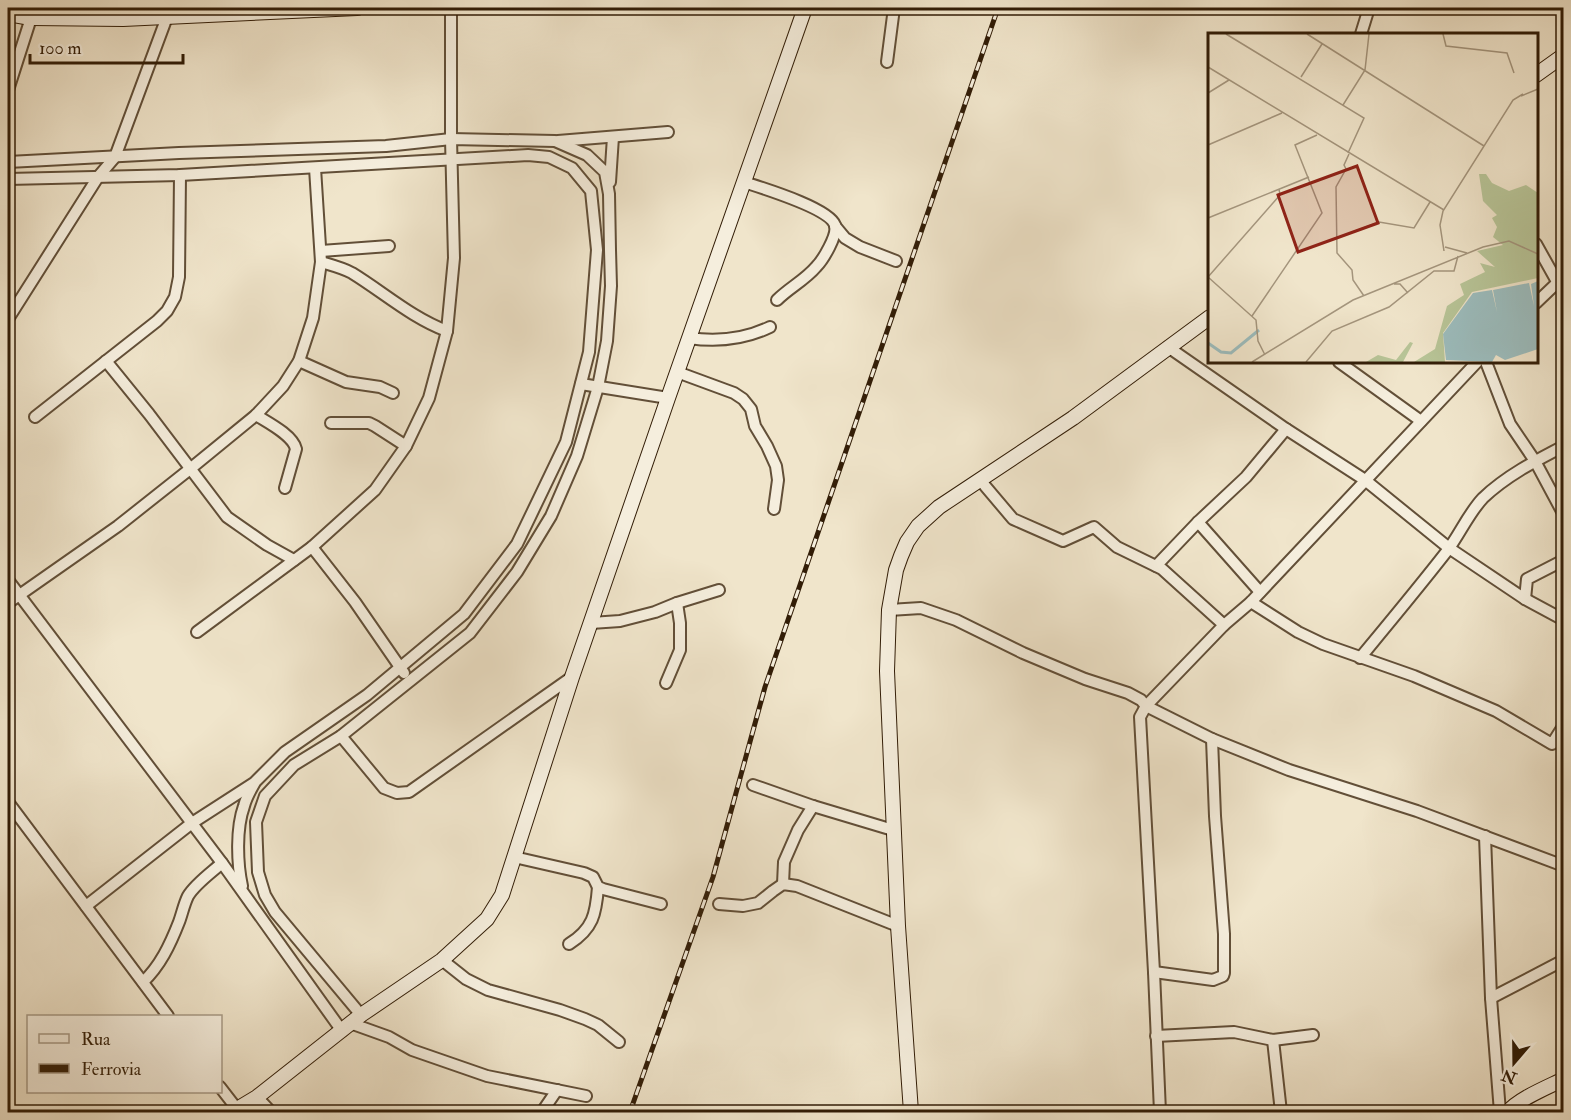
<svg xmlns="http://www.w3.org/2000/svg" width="1571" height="1120" font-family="'IM FELL Double Pica',serif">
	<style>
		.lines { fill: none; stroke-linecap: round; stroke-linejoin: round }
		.street-casing { stroke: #624f38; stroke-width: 14 }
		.secondary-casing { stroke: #321d07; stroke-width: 16 }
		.street { stroke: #f5eedd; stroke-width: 10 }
		.secondary { stroke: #f5eedd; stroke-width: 14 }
		.rail-casing { stroke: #321d07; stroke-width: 5 }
		.rail { stroke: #f5eedd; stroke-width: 3; stroke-dasharray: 9; stroke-linecap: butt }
		.inset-river { fill: none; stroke: #9cbdbe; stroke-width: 3 }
		.inset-road { fill: none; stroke: #a4957d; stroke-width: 1.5 }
		.view { fill: #8f2418; fill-opacity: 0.15; stroke: #8f2418; stroke-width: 3 }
		.inset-edge { fill: none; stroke: #321d07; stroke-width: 3 }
	</style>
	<rect width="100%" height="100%" fill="#f0e5cb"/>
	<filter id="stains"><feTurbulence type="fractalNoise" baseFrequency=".00333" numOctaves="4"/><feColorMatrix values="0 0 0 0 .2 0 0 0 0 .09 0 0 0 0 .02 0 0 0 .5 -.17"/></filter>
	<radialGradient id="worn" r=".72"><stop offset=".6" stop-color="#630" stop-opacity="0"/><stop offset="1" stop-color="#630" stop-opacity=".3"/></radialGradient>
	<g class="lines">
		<defs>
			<g id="street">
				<polyline points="1361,34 1369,8"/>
				<polyline points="887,62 894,8"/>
				<polyline points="8,90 31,18"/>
				<polyline points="558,141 668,132"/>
				<polyline points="8,162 179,153 386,146 451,139 555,141 587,155 605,172 609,194 610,250 611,286 607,341 598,387 577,456 551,516 517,572 470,633 341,736 294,765 265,796 256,822 258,872 265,895 275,912 361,1015"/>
				<polyline points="8,179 180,175 528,155 549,157 572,168 591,191 597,250 589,352 566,442 517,544 464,614 367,695 285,752 254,783 192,823 86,906"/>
				<polyline points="610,182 613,137"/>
				<path d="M744,182c18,6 85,26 91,43 3,10 -12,35 -19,42 -11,13 -27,21 -39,33"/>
				<polyline points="835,226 845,238 860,247 896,261"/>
				<polyline points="1536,244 1564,294"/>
				<polyline points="321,251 389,246"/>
				<path d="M321,262c10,3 22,6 31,11 31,19 60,45 95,58"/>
				<polyline points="1536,303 1558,282 1563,279"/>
				<polyline points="8,319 98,177 115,157 167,17"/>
				<path d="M689,338c27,4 56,1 81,-11"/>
				<polyline points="1168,347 1286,429 1365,480 1449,548 1525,599 1564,620"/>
				<polyline points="106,361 149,414 227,517 267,545 294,560"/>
				<polyline points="299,361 346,382 380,387 393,393"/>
				<polyline points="1339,362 1421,421"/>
				<polyline points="1486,362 1510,424 1535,461 1564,515"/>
				<polyline points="677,372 734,393 743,399 751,409 755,426 767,446 776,466 778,480 774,509"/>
				<polyline points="581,384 668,398"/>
				<path d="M256,415c11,7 37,20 40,34l-11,39"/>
				<polyline points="35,417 157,321 167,311 175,297 179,277 180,175"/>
				<polyline points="331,423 369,423 375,426 406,446"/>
				<polyline points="980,480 1013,519 1063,541 1094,527 1117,547 1162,569 1224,625"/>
				<polyline points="1198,522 1260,592"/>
				<polyline points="312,547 355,602 404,673"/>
				<polyline points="1156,566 1198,522 1246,477 1286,429"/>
				<polyline points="8,580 222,863 342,1031"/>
				<polyline points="1525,599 1527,579 1564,560"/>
				<polyline points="1251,602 1298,632 1323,644 1414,676 1496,711 1552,744 1564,725"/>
				<polyline points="8,603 118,526 190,469 256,415 283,386 299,361 313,318 321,262 315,168"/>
				<polyline points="889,610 921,608 956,620 1023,653 1085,679 1128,693 1141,700 1146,706 1212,739 1289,770 1417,811 1564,866"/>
				<polyline points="591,623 620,621 655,612 677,603 719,590"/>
				<polyline points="197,632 312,547 375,490 406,446 429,398 447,331 454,258 451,139 451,8"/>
				<path d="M1360,658c29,-35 59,-71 87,-107 13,-17 21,-37 36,-53 23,-22 52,-37 81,-52"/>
				<polyline points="666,683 680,650 680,623 677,603"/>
				<polyline points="341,736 384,788 397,793 409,792 572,677"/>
				<polyline points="753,785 813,806 893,830"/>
				<polyline points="8,802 168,1016"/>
				<polyline points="1485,836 1491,998 1500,1112"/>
				<polyline points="514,857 584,873 593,877 598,887 603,889 661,904"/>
				<polyline points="783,884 784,862 798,830 813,806"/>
				<path d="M242,886c-5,-23 -6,-58 2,-80 2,-8 6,-15 10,-22"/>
				<polyline points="719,904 743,906 758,903 773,891 783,884 797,886 898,926"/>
				<path d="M569,944c24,-15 27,-30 29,-57"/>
				<polyline points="442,960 466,979 488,990 560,1010 585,1019 598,1025 619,1042"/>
				<polyline points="1154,972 1213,980 1223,976 1224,973 1224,934 1215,816 1212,739"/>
				<path d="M143,982c17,-16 27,-37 36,-60 3,-8 5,-18 9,-26 7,-12 24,-24 34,-33"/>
				<polyline points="1491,998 1564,960"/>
				<polyline points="350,1023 389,1037 412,1050 487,1076 586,1096"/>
				<polyline points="1156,1036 1234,1032 1273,1040 1313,1035"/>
				<polyline points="1273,1040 1281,1112"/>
				<polyline points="220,1087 237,1109"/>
				<polyline points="257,1097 271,1112"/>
				<polyline points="542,1112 557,1090"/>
				<polyline points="1160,1112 1154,972 1140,717 1146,706 1224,625 1251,602 1477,362"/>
			</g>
			<g id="secondary">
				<polyline points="8,14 31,18 123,19 357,8"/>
				<polyline points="1536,75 1564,55"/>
				<polyline points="232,1112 257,1097 361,1015 442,960 487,919 502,895 572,677 668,398 805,8"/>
				<polyline points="911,1112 898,926 887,671 889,610 896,570 901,556 907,542 918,526 939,507 1073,418 1210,317"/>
				<path d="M1508,1112c10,-13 40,-25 56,-33"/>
			</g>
		</defs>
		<!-- street casing -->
		<use href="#street" class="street-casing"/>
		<!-- secondary casing -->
		<use href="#secondary" class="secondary-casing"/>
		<!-- street -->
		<use href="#street" class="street"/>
		<!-- secondary -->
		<use href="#secondary" class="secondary"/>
		<defs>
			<polyline id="rail" points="630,1112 713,877 765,687 998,8"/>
		</defs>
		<!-- rail casing -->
		<use href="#rail" class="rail-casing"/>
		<!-- rail -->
		<use href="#rail" class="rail"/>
	</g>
	<!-- overview -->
	<g transform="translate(1208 33)">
		<rect width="330" height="330" fill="#f0e5cb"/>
		<path d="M271,141h7l6,9 17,8 17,-6 12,8v85l-66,14 -29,41 2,29h-31l21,-13 12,-43 17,-11 -4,-11 25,-12 -5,-9 15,4 -18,-16 26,-6 -10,-8 4,-10 -5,-9 5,-3 -14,-14zM202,309l3,1 -10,19h-37l12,-7 18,5z" fill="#b8c598"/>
		<path d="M330,248v68l-33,11 -9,-5 -4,7 -46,-2 -3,-26 30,-41 19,-3 5,22 -4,-22 36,-7 5,23 -3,-22z" fill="#9cbdbe"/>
		<path class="inset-river" d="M0,310l13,9 10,1 28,-23"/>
		<path class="inset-road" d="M18,1l138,84 -16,35M99,1l177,112M235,1l3,12 61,7 7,20M0,34l236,143M93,44l21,-33M0,60l21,-13M313,63l17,-7M135,72l22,-35 4,-36M0,112l74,-32M141,121l-5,11 2,4 -10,18 1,66 15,17 1,10 11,16M0,185l101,-41M129,205l42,-16 35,6 16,-26M237,214l22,6M236,218l-4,-26 3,-14 70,-111 10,-6M0,244l72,-82 -1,-6M0,244l48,43 2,21 7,14M186,251h6l8,9M44,283l70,-103 -27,-68 22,-10M44,329l101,-62 130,-53 26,-6 29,13M98,329l26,-31 57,-24 45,-36h20l4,-15"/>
		<path class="view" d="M149,133l21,57 -80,29 -20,-57z"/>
		<rect width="330" height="330" class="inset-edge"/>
	</g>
	<!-- margin -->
	<rect width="1571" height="1120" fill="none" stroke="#f0e5cb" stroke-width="30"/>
	<rect x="9" y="9" width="1553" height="1102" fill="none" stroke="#321d07" stroke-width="3"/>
	<rect x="15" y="15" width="1541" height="1090" fill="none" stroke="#321d07" stroke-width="1.5"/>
	<!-- legend -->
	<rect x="27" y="1015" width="195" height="78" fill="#f5eedd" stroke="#a79a87" stroke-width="1.5"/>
	<rect x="39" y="1034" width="30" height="9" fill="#f5eedd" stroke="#a79a87" stroke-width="1.5"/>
	<text x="81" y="1045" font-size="18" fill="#321d07">Rua</text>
	<rect x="39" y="1064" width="30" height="9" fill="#321d07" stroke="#a79a87" stroke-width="1.5"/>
	<text x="81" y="1075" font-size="18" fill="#321d07">Ferrovia</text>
	<!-- north arrow -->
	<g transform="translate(1514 1063) rotate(200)" stroke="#f5eedd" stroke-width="4.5" paint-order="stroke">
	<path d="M0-4.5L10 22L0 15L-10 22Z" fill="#321d07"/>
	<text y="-9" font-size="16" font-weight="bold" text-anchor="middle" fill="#321d07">N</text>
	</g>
	<!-- scale -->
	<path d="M30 54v9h153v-9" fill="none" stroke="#321d07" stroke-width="3"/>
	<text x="39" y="54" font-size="18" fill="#321d07" stroke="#f5eedd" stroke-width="4.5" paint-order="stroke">100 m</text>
	<rect width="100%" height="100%" filter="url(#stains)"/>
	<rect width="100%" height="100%" fill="url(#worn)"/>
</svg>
